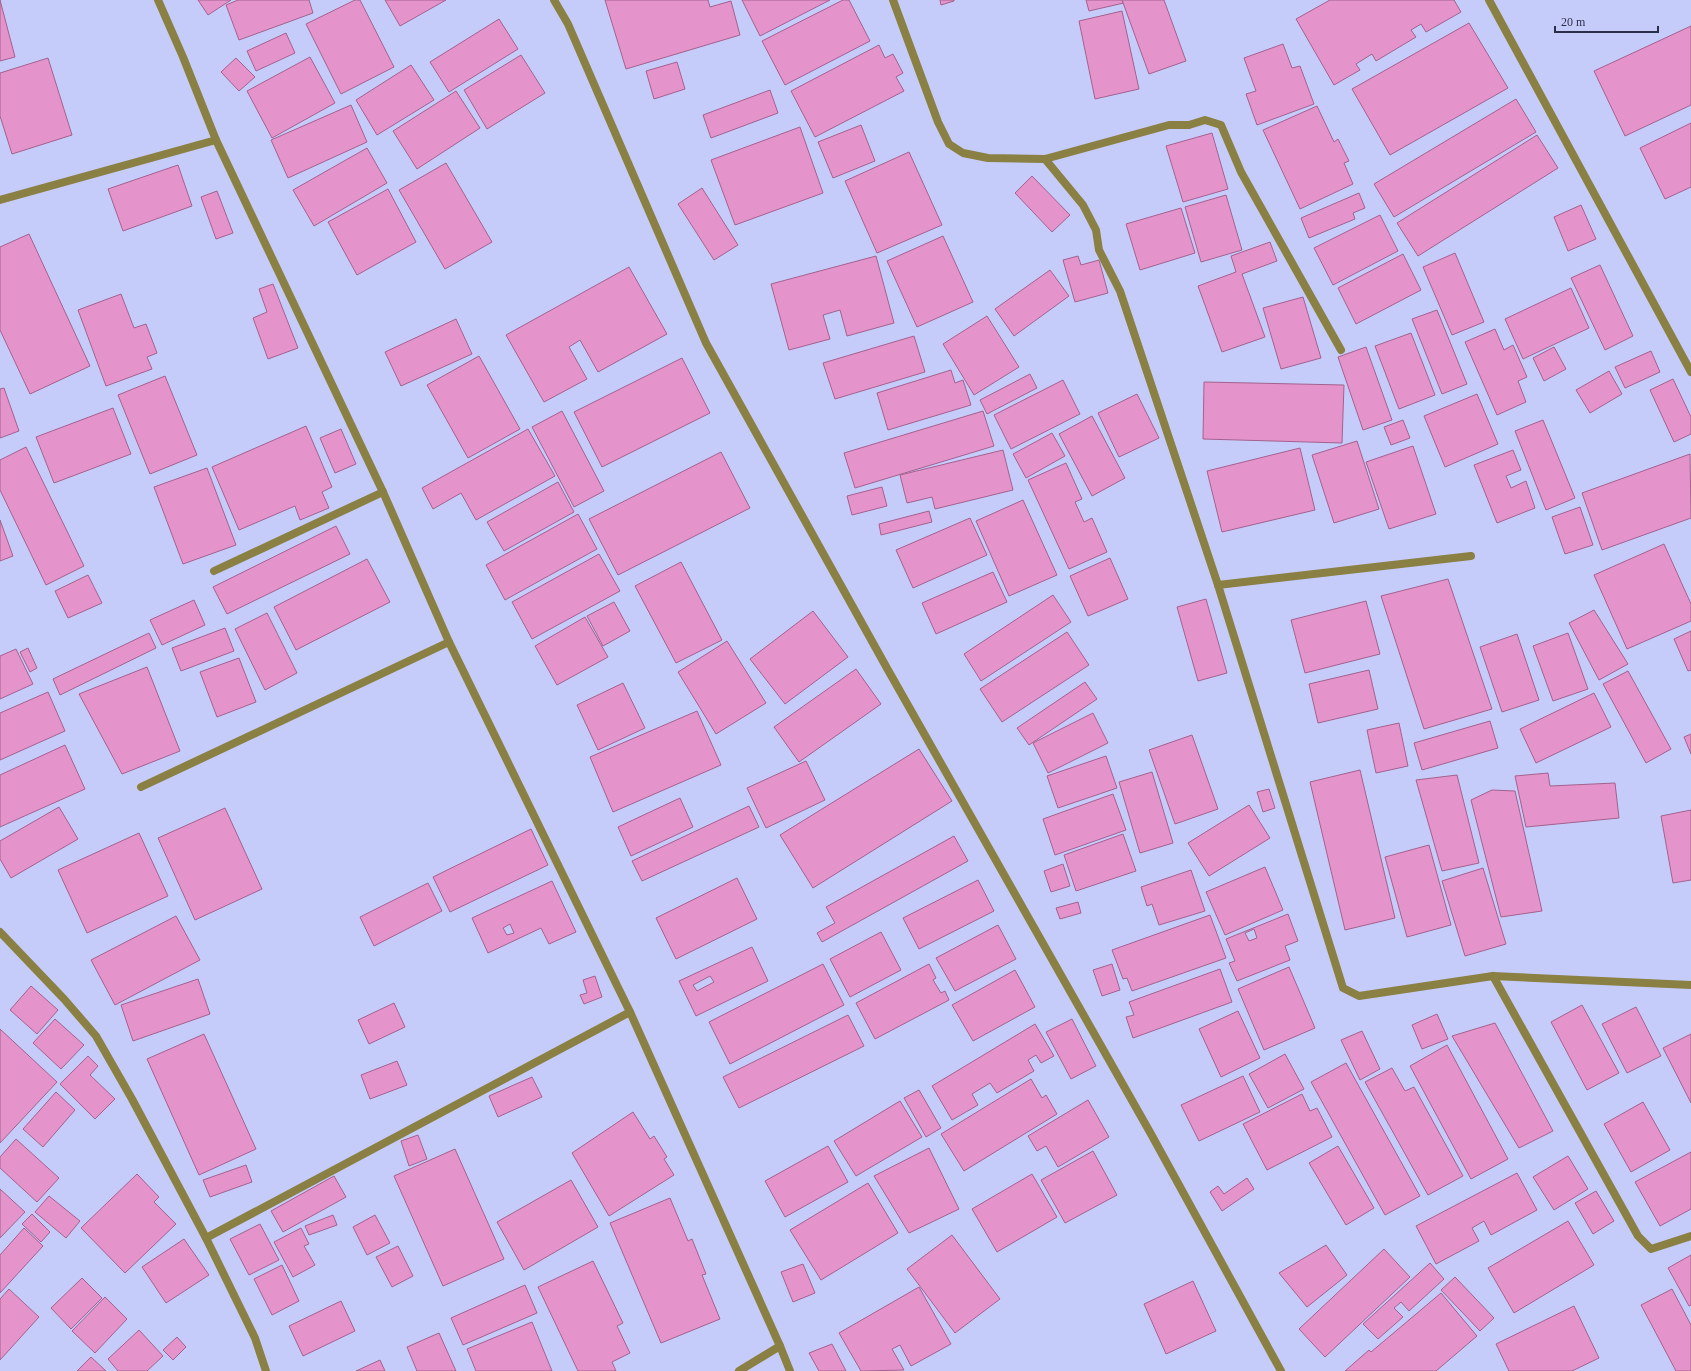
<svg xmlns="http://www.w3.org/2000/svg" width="1691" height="1371" font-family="Georgia,serif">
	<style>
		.building { fill: #e594cb; stroke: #a3618f; fill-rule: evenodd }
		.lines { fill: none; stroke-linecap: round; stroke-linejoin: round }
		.service { stroke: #8a8044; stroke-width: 8 }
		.minor { stroke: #8a8044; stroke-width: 8 }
	</style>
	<rect width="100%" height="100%" fill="#c6ccf9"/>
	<!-- building -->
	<g class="building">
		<polygon points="0,0 15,57 0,61"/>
		<polygon points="198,0 231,0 208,15"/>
		<polygon points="238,0 309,0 313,13 239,40 226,5"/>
		<polygon points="355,0 360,0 394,67 341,94 306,24"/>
		<polygon points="385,0 446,0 400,26"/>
		<polygon points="605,0 708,0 710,7 731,1 740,35 626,69"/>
		<polygon points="742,0 830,0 760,36"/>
		<polygon points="843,0 849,0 870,41 785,85 762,41"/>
		<polygon points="940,0 954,0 954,1 941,5"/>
		<polygon points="1086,0 1127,0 1128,2 1089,11"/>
		<polygon points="1122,0 1164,0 1186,61 1149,74"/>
		<polygon points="1330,0 1454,0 1461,12 1426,32 1421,24 1411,30 1416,37 1376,61 1372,54 1356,64 1360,70 1334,85 1296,19"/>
		<polygon points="1122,11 1139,89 1095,99 1079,21"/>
		<polygon points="499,19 518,49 449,92 430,62"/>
		<polygon points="1469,23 1508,88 1390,155 1352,89"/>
		<polygon points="1691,26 1691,105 1625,136 1594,71"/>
		<polygon points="286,33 295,53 256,71 247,51"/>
		<polygon points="1283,44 1292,68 1300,66 1314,104 1257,125 1246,94 1256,91 1244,58"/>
		<polygon points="879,45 885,58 893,54 903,73 896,77 904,91 815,137 791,91"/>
		<polygon points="521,55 545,93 487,129 464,90"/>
		<polygon points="310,57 335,103 272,138 247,91"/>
		<polygon points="48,58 72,135 12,154 0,116 0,73"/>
		<polygon points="236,58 255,77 239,91 221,72"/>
		<polygon points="677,62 685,89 654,99 646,71"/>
		<polygon points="411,65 434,100 377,135 356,100"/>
		<polygon points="770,90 778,113 711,138 703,115"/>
		<polygon points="456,91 480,128 417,169 393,131"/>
		<polygon points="1516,99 1536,132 1394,217 1374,184"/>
		<polygon points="351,105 367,142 288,178 271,140"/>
		<polygon points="1317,106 1334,142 1338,139 1349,161 1344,163 1353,184 1300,209 1263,130"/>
		<polygon points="1691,123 1691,187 1665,199 1640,148"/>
		<polygon points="861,125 875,161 833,178 818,142"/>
		<polygon points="800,127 823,193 735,225 711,160"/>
		<polygon points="1212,133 1228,189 1183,202 1166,146"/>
		<polygon points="1537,135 1558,168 1418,256 1397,223"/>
		<polygon points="367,148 387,183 314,226 293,190"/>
		<polygon points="909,152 942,225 877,253 845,181"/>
		<polygon points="446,163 492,242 445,269 399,190"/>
		<polygon points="178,165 192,206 123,231 108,189"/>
		<polygon points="1032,176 1070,215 1052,232 1015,193"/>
		<polygon points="702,188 738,245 714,260 678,204"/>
		<polygon points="388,189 416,242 357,275 328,222"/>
		<polygon points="217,191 233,233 216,239 201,197"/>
		<polygon points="1359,193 1365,208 1353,213 1355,219 1309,238 1301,218"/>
		<polygon points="1226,195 1242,250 1201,262 1185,207"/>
		<polygon points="1581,205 1596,239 1568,251 1554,217"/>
		<polygon points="1181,208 1195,253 1140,270 1126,224"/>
		<polygon points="1380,215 1398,251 1333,285 1314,248"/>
		<polygon points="29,234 90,366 30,394 0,330 0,247"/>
		<polygon points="943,236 973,302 917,327 887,261"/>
		<polygon points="1270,242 1277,261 1242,274 1265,337 1222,352 1198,286 1236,272 1231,256"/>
		<polygon points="1455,253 1484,322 1452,335 1423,267"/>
		<polygon points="1403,254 1421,290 1356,324 1338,288"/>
		<polygon points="876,256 894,323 847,336 840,310 823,315 830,339 789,350 771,284"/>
		<polygon points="1078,256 1081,265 1099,260 1108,293 1075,302 1063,260"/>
		<polygon points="1600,265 1633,336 1605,350 1571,278"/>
		<polygon points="629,267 667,334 598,372 580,340 569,347 587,379 544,402 506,335"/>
		<polygon points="1050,270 1069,296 1014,336 995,309"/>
		<polygon points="273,284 298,348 268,359 253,318 267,312 259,289"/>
		<polygon points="1571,288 1589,328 1523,359 1505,319"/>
		<polygon points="121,294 134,328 146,324 157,353 147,357 152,369 106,386 78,310"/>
		<polygon points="1303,297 1321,358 1281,369 1263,308"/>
		<polygon points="1437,310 1467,384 1442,394 1412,319"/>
		<polygon points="987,316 1019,367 974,395 943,344"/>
		<polygon points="456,319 472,354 401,386 385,352"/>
		<polygon points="1495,329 1504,350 1513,345 1527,377 1518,381 1526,402 1497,415 1465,342"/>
		<polygon points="1411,333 1435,395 1399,409 1375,346"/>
		<polygon points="914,336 925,372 835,399 823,363"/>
		<polygon points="1366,347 1392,420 1363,430 1338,357"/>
		<polygon points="1554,347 1566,369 1544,381 1533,358"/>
		<polygon points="1651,351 1660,372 1625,388 1615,367"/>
		<polygon points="479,356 520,429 468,458 427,385"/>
		<polygon points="682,358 710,413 602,467 574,412"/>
		<polygon points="951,370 955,383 963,380 971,405 888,430 877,393"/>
		<polygon points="1609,371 1622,394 1590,413 1576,390"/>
		<polygon points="1030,374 1037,388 987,414 980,400"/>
		<polygon points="165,376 197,455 150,474 118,395"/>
		<polygon points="1673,379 1691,417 1691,434 1674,442 1650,390"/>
		<polygon points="1063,380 1080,414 1011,449 994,415"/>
		<polygon points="1204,382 1344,385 1342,443 1203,439"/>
		<polygon points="4,388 19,431 0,438 0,389"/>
		<polygon points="1137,394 1159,438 1119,457 1098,413"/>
		<polygon points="1477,394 1498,444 1445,467 1424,416"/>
		<polygon points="113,408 131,454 54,483 36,437"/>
		<polygon points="562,411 604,491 574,507 532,427"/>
		<polygon points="983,411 994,446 855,488 844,453"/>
		<polygon points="1092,416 1125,478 1092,496 1059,434"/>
		<polygon points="1403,420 1410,438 1391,445 1384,427"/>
		<polygon points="1543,420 1575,498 1546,510 1515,431"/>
		<polygon points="306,426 332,487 322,492 329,508 300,520 295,506 239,530 212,467"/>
		<polygon points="341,429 356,464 335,473 320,438"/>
		<polygon points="528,429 555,476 476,520 461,493 433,509 422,488"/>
		<polygon points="1052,433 1065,456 1026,478 1013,454"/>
		<polygon points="1357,441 1379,509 1334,523 1312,455"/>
		<polygon points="1413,446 1436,514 1389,529 1366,462"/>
		<polygon points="26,447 84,566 46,585 0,490 0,460"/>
		<polygon points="1300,448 1315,510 1222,532 1207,471"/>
		<polygon points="1003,450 1013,490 935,509 932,497 907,503 900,475"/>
		<polygon points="1513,450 1521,470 1506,476 1511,488 1526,481 1535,508 1497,523 1474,465"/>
		<polygon points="721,452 750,508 618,575 589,519"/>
		<polygon points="1690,454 1691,518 1602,550 1582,493"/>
		<polygon points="1066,463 1082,499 1075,502 1084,522 1092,518 1107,552 1069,569 1028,480"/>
		<polygon points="207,468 236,545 183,564 154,487"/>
		<polygon points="558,482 574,512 504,551 487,522"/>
		<polygon points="882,487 887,506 852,515 847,496"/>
		<polygon points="1023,500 1057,575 1009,596 976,521"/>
		<polygon points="1580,507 1593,545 1565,554 1552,517"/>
		<polygon points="929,511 932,522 881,535 879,524"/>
		<polygon points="578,514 597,549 505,600 486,565"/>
		<polygon points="970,518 987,555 913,588 896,550"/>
		<polygon points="0,520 13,556 0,561"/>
		<polygon points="336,526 350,554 227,614 213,587"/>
		<polygon points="1664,544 1691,604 1691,621 1627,649 1594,575"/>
		<polygon points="599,554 620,591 532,639 512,602"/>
		<polygon points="1110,558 1128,599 1088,616 1070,576"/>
		<polygon points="367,559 390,602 296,650 274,607"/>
		<polygon points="681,562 722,640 676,663 635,586"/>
		<polygon points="993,572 1007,602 936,634 922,603"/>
		<polygon points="88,575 102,603 68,618 55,591"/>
		<polygon points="1448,579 1492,709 1424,729 1381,596"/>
		<polygon points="1053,595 1071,622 981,681 964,654"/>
		<polygon points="1206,599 1227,673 1198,681 1177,607"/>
		<polygon points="194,600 205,625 162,645 150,620"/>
		<polygon points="1366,601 1380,654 1305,673 1291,620"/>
		<polygon points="614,602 630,631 603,646 587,616"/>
		<polygon points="1594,610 1628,664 1599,680 1569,623"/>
		<polygon points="813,611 848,657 785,704 750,659"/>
		<polygon points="267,613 297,673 265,690 235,629"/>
		<polygon points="585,617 608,657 557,685 535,646"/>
		<polygon points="225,628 234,651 181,671 172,648"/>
		<polygon points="1691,631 1691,670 1688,671 1674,639"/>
		<polygon points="1067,632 1089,665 1002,722 980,689"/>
		<polygon points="149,633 156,648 60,695 53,679"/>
		<polygon points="1568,633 1588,689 1553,701 1533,646"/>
		<polygon points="1517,634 1539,700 1502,712 1480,647"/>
		<polygon points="727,641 766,703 716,734 678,672"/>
		<polygon points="28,648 37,668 30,672 20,652"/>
		<polygon points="16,649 33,684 0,699 0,656"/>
		<polygon points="239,658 256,702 217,717 200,672"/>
		<polygon points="147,667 180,751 122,774 79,694"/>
		<polygon points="856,669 881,704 799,762 774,727"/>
		<polygon points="1369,670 1378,709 1318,723 1309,684"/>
		<polygon points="1628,671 1671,749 1646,763 1603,684"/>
		<polygon points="1085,682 1097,699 1029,745 1017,728"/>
		<polygon points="623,683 645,728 598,750 577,705"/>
		<polygon points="48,692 65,731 0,760 0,713"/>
		<polygon points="1594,693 1611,727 1536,763 1520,729"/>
		<polygon points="697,711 721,765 613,812 590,757"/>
		<polygon points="1093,713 1108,743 1048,773 1033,743"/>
		<polygon points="1490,721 1498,748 1422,770 1414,743"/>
		<polygon points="1399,723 1408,766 1376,773 1367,730"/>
		<polygon points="1691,734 1691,754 1684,737"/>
		<polygon points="1192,735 1218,809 1175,824 1149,750"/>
		<polygon points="65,745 85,789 0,827 0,775"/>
		<polygon points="919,749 952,801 813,888 780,835"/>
		<polygon points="1106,756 1117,788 1058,808 1047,776"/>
		<polygon points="806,761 825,800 766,828 747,788"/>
		<polygon points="1360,770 1395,918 1345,930 1310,782"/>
		<polygon points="1152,772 1173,843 1140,853 1119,782"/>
		<polygon points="1548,773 1550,786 1615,783 1619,818 1526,827 1515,776"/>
		<polygon points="1457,775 1479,863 1442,871 1416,780"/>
		<polygon points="1269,789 1275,808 1263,812 1257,792"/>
		<polygon points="1492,790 1515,791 1542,911 1501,917 1471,800"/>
		<polygon points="1113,794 1126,830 1055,855 1043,819"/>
		<polygon points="680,798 693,827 631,856 618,827"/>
		<polygon points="1249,805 1270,838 1209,876 1188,843"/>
		<polygon points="749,806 759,827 642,881 632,861"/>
		<polygon points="59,807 78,839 11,878 0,859 0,841"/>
		<polygon points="225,808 262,889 195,920 158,838"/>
		<polygon points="1691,810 1691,880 1673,883 1661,816"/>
		<polygon points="531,829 548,865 450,912 433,877"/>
		<polygon points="139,833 168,896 87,933 58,870"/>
		<polygon points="1123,834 1136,871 1076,891 1064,855"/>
		<polygon points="954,836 968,861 822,942 817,933 835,923 826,907"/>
		<polygon points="1429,845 1451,925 1407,937 1385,857"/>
		<polygon points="1063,864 1070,886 1051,892 1044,871"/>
		<polygon points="1265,867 1283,910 1225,935 1206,892"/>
		<polygon points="1483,868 1506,944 1465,956 1442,881"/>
		<polygon points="1191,870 1205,911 1159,925 1152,904 1147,906 1141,887"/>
		<polygon points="737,878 757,919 676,959 656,918"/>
		<polygon points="978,880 994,911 919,949 903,918"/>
		<path d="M552,881l24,51 -27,12 -8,-16 -53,25 -16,-35zM510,924l4,9 -7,2 -4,-7z"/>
		<polygon points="428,883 442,911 374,946 360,917"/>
		<polygon points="1078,902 1081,913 1060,919 1056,908"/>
		<path d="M1288,914l10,27 -13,5 5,14 -53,21 -8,-18 6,-2 -9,-22zM1254,929l3,9 -8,3 -4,-8z"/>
		<polygon points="1210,915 1226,958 1132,991 1127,978 1123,979 1112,950"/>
		<polygon points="176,916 200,960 115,1005 91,960"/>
		<polygon points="998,925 1016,959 955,991 936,958"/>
		<polygon points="881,932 901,970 850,997 830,959"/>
		<path d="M752,947l16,34 -72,35 -17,-35zM710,976l4,6 -17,9 -4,-6z"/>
		<polygon points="823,964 844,1005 730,1064 709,1022"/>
		<polygon points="929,964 936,978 933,980 941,993 945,991 949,1000 875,1039 856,1003"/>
		<polygon points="1112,964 1120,990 1102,996 1093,970"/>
		<polygon points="1289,967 1315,1028 1264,1050 1238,989"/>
		<polygon points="1220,969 1232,1002 1133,1038 1126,1017 1134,1015 1129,1002"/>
		<polygon points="1015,970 1035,1007 973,1041 952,1005"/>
		<polygon points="595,976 602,997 584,1004 580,995 587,993 583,980"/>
		<polygon points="198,979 210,1014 133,1041 121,1005"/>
		<polygon points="31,986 58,1010 37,1034 10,1010"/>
		<polygon points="394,1003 405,1027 369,1044 358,1020"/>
		<polygon points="1582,1005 1619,1073 1587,1090 1551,1022"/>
		<polygon points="1636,1007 1661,1056 1627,1073 1602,1024"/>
		<polygon points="1238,1011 1260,1058 1221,1077 1199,1029"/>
		<polygon points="1437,1014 1448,1039 1422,1049 1412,1025"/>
		<polygon points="848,1015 864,1046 739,1108 723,1077"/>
		<polygon points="55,1019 84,1045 61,1069 33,1043"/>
		<polygon points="1072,1019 1096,1066 1071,1079 1046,1032"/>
		<polygon points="1495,1023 1553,1131 1519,1148 1452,1036"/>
		<polygon points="1035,1024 1054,1056 1041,1063 1036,1055 1028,1060 1034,1071 997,1093 990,1083 972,1094 978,1105 952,1120 932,1086"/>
		<polygon points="0,1029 57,1082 0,1143"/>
		<polygon points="1362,1031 1380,1069 1360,1080 1341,1040"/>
		<polygon points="204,1034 256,1149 199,1175 147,1059"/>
		<polygon points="1691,1034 1691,1103 1663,1048"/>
		<polygon points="1447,1045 1508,1159 1471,1179 1410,1066"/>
		<polygon points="1285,1054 1304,1089 1268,1108 1249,1074"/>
		<polygon points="88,1056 98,1066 90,1075 115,1099 95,1119 60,1084"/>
		<polygon points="397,1061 407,1085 370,1099 361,1075"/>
		<polygon points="1346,1063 1420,1196 1385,1215 1311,1082"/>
		<polygon points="1392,1068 1405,1091 1414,1087 1463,1176 1428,1195 1365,1082"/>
		<polygon points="1243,1076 1260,1112 1199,1141 1181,1105"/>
		<polygon points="532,1077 542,1097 498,1117 489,1096"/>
		<polygon points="1031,1079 1042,1098 1046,1095 1057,1114 964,1171 941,1134"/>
		<polygon points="919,1090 941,1128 926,1137 904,1098"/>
		<polygon points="56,1092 75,1110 43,1147 23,1129"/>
		<polygon points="1302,1094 1310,1111 1317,1108 1332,1137 1267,1170 1243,1124"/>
		<polygon points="1088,1100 1109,1137 1058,1167 1046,1146 1037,1151 1028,1136"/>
		<polygon points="900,1101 922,1137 856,1176 834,1141"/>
		<polygon points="1643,1102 1670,1150 1631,1172 1604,1124"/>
		<polygon points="633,1112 650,1139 654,1136 667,1157 664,1159 674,1175 609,1216 572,1153"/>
		<polygon points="418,1135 427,1159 409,1166 401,1141"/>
		<polygon points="16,1139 59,1178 37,1202 0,1168 0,1157"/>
		<polygon points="828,1146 848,1182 785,1217 765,1181"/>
		<polygon points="1338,1146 1374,1208 1346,1225 1309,1163"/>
		<polygon points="929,1148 959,1209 909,1233 874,1176"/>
		<polygon points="455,1149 504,1259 443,1286 394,1176"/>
		<polygon points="1093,1151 1117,1195 1065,1223 1041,1180"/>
		<polygon points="1691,1152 1691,1209 1660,1226 1635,1182"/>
		<polygon points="1568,1156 1588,1189 1554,1210 1533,1177"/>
		<polygon points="246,1165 252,1182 210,1197 203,1180"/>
		<polygon points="1517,1173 1537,1210 1491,1235 1484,1221 1472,1228 1479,1241 1436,1264 1416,1226"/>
		<polygon points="137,1174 159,1197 154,1202 176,1224 125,1273 81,1228"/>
		<polygon points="1032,1174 1057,1217 997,1252 972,1209"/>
		<polygon points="334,1176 346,1197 283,1232 271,1211"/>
		<polygon points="1247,1178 1254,1189 1222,1211 1210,1192 1218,1186 1224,1194"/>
		<polygon points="571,1180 598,1227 524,1270 497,1222"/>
		<polygon points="868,1183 898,1233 821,1280 790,1230"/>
		<polygon points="0,1189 25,1212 0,1238"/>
		<polygon points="1596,1191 1614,1221 1593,1234 1575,1203"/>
		<polygon points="49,1196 80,1221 66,1238 35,1212"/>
		<polygon points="670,1198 688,1241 692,1239 706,1274 702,1275 720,1319 661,1343 610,1223"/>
		<polygon points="32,1214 50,1232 41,1242 22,1224"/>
		<polygon points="333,1215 337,1225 309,1235 305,1226"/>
		<polygon points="375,1215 390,1243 367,1255 353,1227"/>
		<polygon points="1568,1221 1594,1265 1514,1313 1488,1268"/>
		<polygon points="260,1224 279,1260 249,1275 230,1239"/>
		<polygon points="24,1228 43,1246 0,1293 0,1255"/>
		<polygon points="301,1228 309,1244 304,1246 315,1265 293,1277 274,1242"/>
		<polygon points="952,1235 1000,1299 955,1333 907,1269"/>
		<polygon points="184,1239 209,1275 166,1303 142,1267"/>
		<polygon points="1326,1245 1347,1275 1307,1307 1279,1273"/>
		<polygon points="398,1246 413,1276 392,1287 376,1257"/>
		<polygon points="1384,1249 1410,1277 1325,1357 1299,1329"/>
		<polygon points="1691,1255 1691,1305 1689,1306 1668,1268"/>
		<polygon points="593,1261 623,1323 617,1326 630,1353 612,1362 616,1371 578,1371 538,1287"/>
		<polygon points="1430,1263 1444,1279 1409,1311 1401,1302 1394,1308 1403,1317 1378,1339 1363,1324"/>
		<polygon points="803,1264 815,1293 793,1302 781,1272"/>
		<polygon points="282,1265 299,1301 272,1315 254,1279"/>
		<polygon points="1455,1277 1494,1318 1480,1331 1441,1290"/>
		<polygon points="82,1278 102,1298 71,1329 51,1308"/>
		<polygon points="1193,1281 1216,1331 1166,1354 1144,1304"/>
		<polygon points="525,1285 537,1313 463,1345 451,1318"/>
		<polygon points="919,1287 951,1344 911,1366 900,1345 892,1349 904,1370 861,1371 839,1333"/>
		<polygon points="9,1289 39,1317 0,1360 0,1299"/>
		<polygon points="1672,1289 1691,1325 1691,1371 1676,1371 1641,1305"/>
		<polygon points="1441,1293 1477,1336 1436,1371 1345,1371 1369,1350 1371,1352"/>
		<polygon points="105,1297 127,1319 95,1353 72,1331"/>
		<polygon points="341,1301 355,1331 303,1356 289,1326"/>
		<polygon points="1574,1306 1599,1358 1572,1371 1509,1371 1496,1344"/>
		<polygon points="532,1322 552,1371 476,1371 467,1349"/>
		<polygon points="139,1330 163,1356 147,1371 118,1371 108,1359"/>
		<polygon points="439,1333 456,1371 417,1371 407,1347"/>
		<polygon points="177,1337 186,1347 173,1360 163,1350"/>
		<polygon points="832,1344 846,1371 819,1371 809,1353"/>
		<polygon points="91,1357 106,1371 77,1371"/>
		<polygon points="380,1360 385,1371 356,1371"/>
	</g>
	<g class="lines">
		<!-- service -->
		<polyline class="service" points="214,571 383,492"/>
		<!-- minor -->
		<g class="minor">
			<polyline points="158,0 183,57 216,140 383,492 449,642 630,1012 780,1346 790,1371"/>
			<polyline points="554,0 568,24 706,343 888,670 1151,1134 1281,1371"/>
			<polyline points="893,0 938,122 949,144 963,153 988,158 1045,159 1169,125 1189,125 1205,120 1221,125 1241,172 1341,350"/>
			<polyline points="1489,0 1691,372"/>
			<polyline points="1045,159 1083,205 1096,230 1099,250 1120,291 1218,585 1343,988 1359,996 1493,976 1691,985"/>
			<polyline points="0,200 216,140"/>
			<polyline points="1218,585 1471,556"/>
			<polyline points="141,787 449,642"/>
			<polyline points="0,932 64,999 96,1036 132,1099 206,1238 255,1338 266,1371"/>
			<polyline points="1493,976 1638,1236 1651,1249 1691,1236"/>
			<polyline points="206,1238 630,1012"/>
			<polyline points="739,1371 780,1346"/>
		</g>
	</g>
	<!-- scale -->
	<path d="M1555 26v6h103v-6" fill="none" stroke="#2b2e4b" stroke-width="2"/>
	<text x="1561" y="26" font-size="12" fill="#2b2e4b" stroke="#c6ccf9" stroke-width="3" paint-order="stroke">20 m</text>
</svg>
